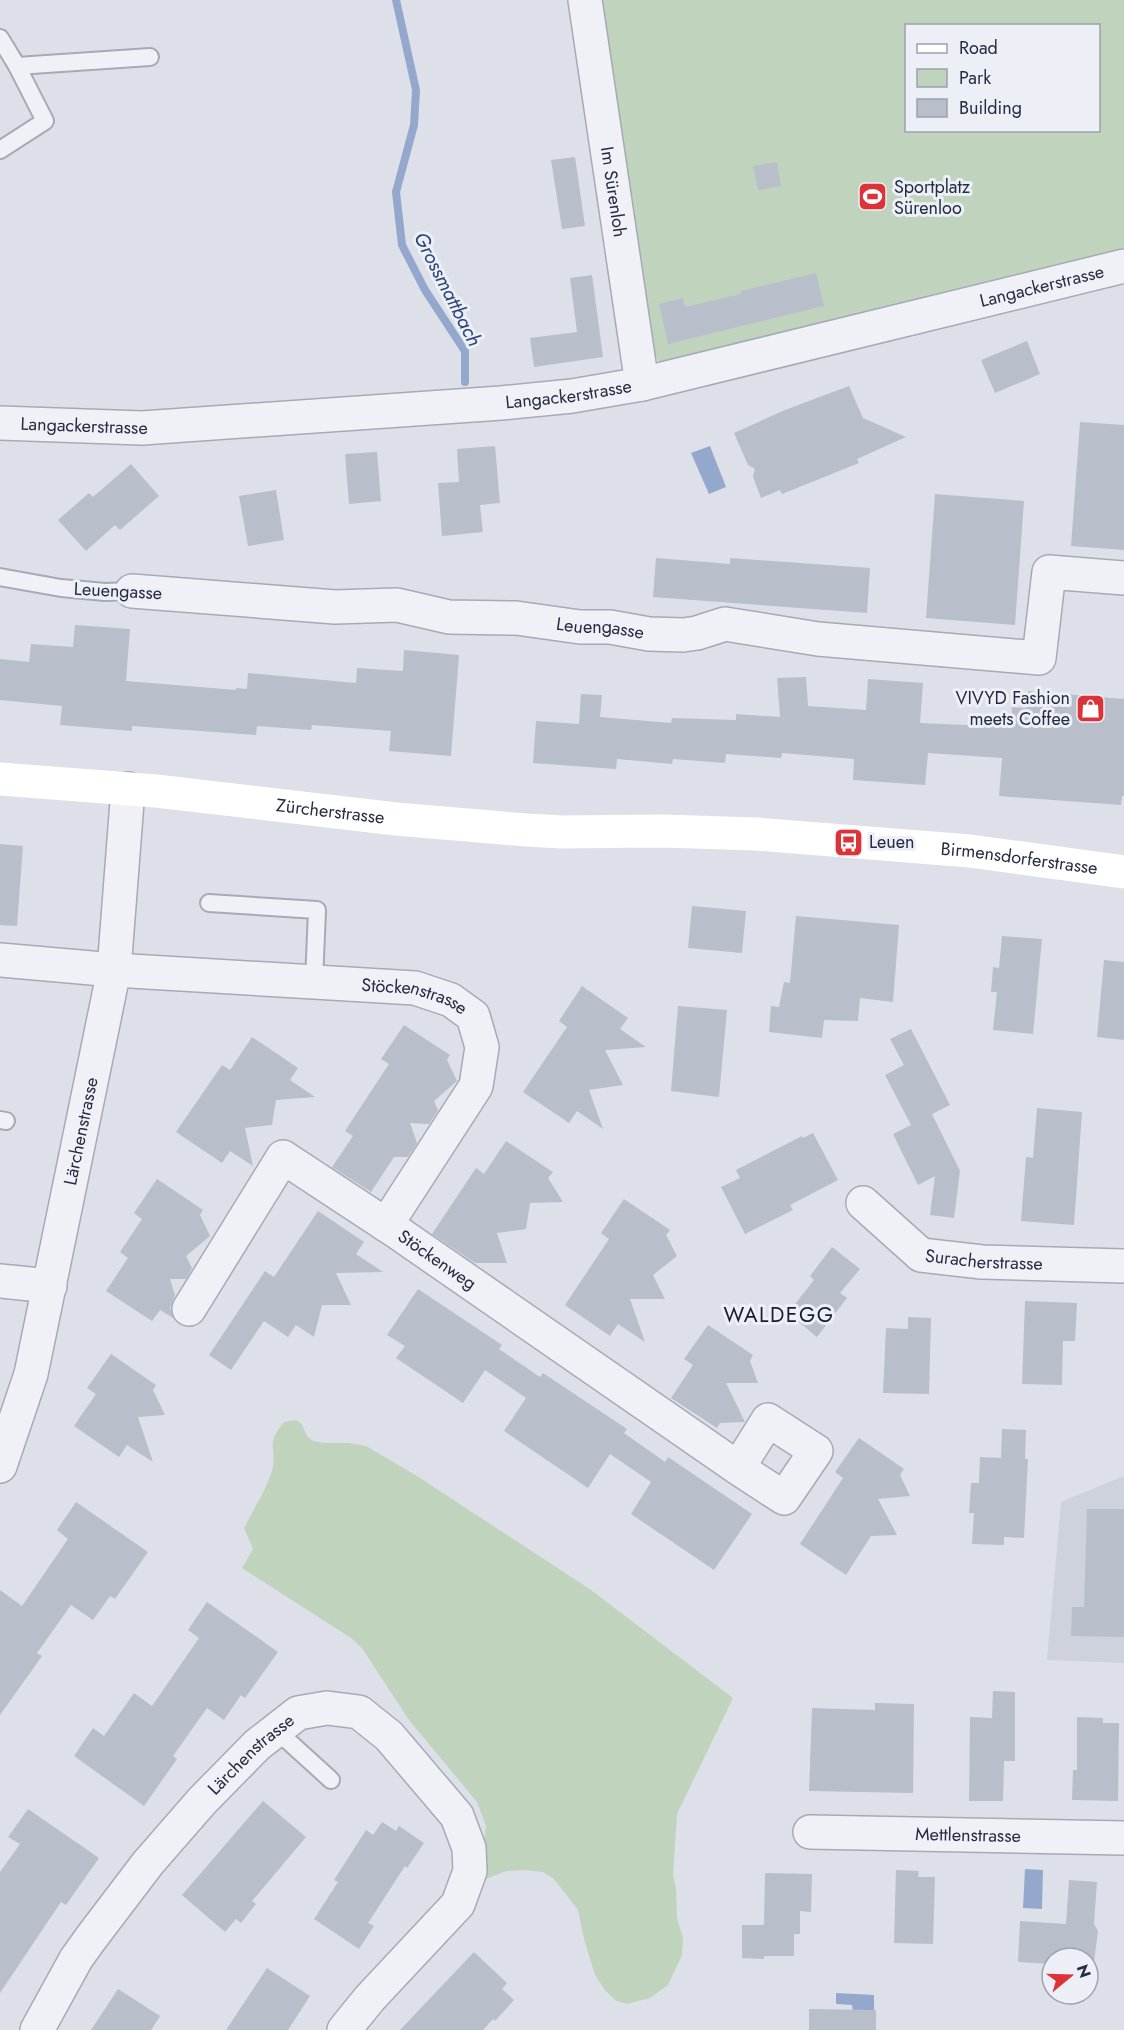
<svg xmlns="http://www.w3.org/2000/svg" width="1124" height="2030" font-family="Jost,sans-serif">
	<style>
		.built { fill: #ced2dd }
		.green { fill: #c0d3bd; fill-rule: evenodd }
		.water { fill: #93a8cc }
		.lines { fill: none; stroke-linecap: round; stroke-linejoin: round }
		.stream { stroke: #93a8cc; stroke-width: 8 }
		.building { fill: #b9becb }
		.lane-casing { stroke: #a6aab6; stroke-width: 20 }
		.street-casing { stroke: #a6aab6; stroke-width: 36 }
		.lane { stroke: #f0f1f6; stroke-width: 16 }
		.street { stroke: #f0f1f6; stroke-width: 33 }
		.secondary { stroke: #fff; stroke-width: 33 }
		.labels { text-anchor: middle; stroke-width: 6; stroke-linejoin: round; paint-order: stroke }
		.poi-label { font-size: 18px; fill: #252b40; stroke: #eceff6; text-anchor: start }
		.street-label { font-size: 18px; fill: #252b40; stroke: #eceff6 }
		.water-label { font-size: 20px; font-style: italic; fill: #2b4378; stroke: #eceff6 }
		.quarter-label { font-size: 21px; letter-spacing: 1.5px; fill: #171c31; stroke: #eceff6 }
	</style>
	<rect width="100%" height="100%" fill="#dde0e8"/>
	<!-- built -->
	<polygon class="built" points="1124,1476 1124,1663 1047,1660 1061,1502"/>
	<!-- green -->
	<g class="green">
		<path d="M592,0h532v254l-451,110 -14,-3 -10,-11zM906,26h192v104h-192z"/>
		<path d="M296,1420l5,3 6,13 6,5 11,2h25l17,3 51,30 174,114 142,108 -56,116 -4,61 3,14 1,29 6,20 -1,17 -14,30 -18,13 -23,6 -11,-3 -11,-11 -10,-15 -11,-36 -6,-29 -24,-31 -11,-7 -19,-2 -17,1 -22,8 -3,-23 4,-30 -9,-24 -68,-82 -47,-72 -11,-10 -109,-70 11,-19 -9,-21c9,-18 22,-38 28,-57 6,-24 -8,-25 12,-49z"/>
	</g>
	<!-- water -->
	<g class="water">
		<polygon points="710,446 726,487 709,494 691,453"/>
		<polygon points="1025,1869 1043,1870 1042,1909 1023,1908"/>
		<polygon points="836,1993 874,1995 874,2012 853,2012 852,2005 836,2004"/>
	</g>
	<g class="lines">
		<!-- stream -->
		<polyline class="stream" points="396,0 416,90 414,125 396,192 402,245 425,290 465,351 465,382"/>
	</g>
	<!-- building -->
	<g class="building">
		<polygon points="575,157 585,226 562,229 551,160"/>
		<polygon points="777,162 781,186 758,190 753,166"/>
		<polygon points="816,273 824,306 668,344 659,304 683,298 685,307 741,294 741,291"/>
		<polygon points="592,275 603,357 534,367 530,338 577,332 570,278"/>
		<polygon points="1027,341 1040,374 995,393 981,360"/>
		<polygon points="849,386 863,418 906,437 857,459 859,463 782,494 780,490 761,498 753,477 755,469 748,465 734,433 785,410"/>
		<polygon points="1080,422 1124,425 1124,550 1071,546"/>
		<polygon points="495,446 500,503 480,505 483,532 442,536 438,483 459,482 457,449"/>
		<polygon points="377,452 381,501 349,504 345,454"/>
		<polygon points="131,464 159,496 120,530 115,525 86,551 58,520 89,493 93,497"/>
		<polygon points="276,490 284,540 248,546 239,496"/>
		<polygon points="935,494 1024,501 1015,625 926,618"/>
		<polygon points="656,558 730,564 730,558 870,568 867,613 653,597"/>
		<polygon points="75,625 130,629 126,681 236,690 236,688 247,689 248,673 356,683 357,668 403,671 404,650 459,655 451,756 389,751 391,731 312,725 311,730 257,726 256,735 132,726 132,731 60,725 62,706 0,700 0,659 29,662 31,644 73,647"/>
		<polygon points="806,677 808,706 866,710 868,679 923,683 920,723 1011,727 1012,707 1026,708 1028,691 1124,699 1124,796 1122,796 1121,805 999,796 1002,758 928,753 925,785 853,780 854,759 782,753 781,758 726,754 725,763 673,759 672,764 617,759 616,769 533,763 536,721 579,724 581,694 602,695 600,717 671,723 672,718 736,720 736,714 780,717 777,678"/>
		<polygon points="0,844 23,846 17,926 0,925"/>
		<polygon points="692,906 746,911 742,953 688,948"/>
		<polygon points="796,916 899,925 893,1002 860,998 858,1021 824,1020 822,1038 769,1032 771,1006 779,1007 784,982 790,983"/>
		<polygon points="1002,936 1042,939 1033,1034 993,1030 997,992 991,992 993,967 999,968"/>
		<polygon points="1104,960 1124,962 1124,1040 1097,1037"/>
		<polygon points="582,986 628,1018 620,1029 646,1047 605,1050 623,1085 589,1090 603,1129 577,1111 569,1123 523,1092 567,1027 559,1021"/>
		<polygon points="678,1006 727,1010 719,1097 671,1091"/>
		<polygon points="404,1025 450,1055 447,1060 457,1081 434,1101 438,1110 429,1124 410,1123 417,1143 408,1157 394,1157 371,1192 332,1167 353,1136 345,1131 389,1064 381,1059"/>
		<polygon points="911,1029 950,1105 932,1114 960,1171 954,1218 930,1215 935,1176 918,1185 893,1134 911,1125 885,1075 904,1065 890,1039"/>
		<polygon points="252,1037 298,1068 290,1080 315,1097 276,1100 272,1125 245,1128 253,1166 230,1151 222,1163 176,1132 222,1065 230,1070"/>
		<polygon points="1037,1108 1082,1112 1074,1225 1021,1221 1026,1157 1033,1158"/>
		<polygon points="813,1133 838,1180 790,1205 793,1210 745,1234 721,1187 740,1178 736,1170 802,1136 803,1138"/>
		<polygon points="506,1141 553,1172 548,1178 563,1202 530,1203 526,1229 497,1233 507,1263 475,1263 432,1234 476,1168 484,1174"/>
		<polygon points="157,1179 203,1210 200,1215 210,1236 186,1256 192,1268 186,1279 170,1279 175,1295 170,1308 173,1318 160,1310 152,1321 106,1291 128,1258 120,1252 142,1219 134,1213"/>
		<polygon points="624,1199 670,1230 666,1235 677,1256 653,1275 665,1299 630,1299 645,1342 618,1324 610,1336 565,1305 609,1239 601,1233"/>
		<polygon points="318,1211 364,1242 356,1254 383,1272 336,1273 351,1305 322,1305 314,1337 296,1325 288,1337 264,1321 231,1370 209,1355 265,1271 274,1277"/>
		<polygon points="832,1247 860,1269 840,1293 847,1298 817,1337 788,1313 814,1280 810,1276"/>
		<polygon points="418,1289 502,1345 499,1349 540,1377 543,1373 627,1429 624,1433 665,1462 668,1457 752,1514 714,1570 631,1514 651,1482 610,1454 588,1488 504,1431 526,1398 485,1370 463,1403 396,1358 405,1346 387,1335"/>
		<polygon points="1025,1301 1077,1303 1075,1341 1063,1341 1062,1385 1022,1384"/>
		<polygon points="908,1317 931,1318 929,1394 883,1393 886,1328 908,1329"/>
		<polygon points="708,1325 753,1355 750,1361 758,1383 726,1383 745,1422 720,1423 717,1428 671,1398 693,1365 684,1359"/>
		<polygon points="111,1354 156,1385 153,1390 165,1415 138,1417 153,1462 127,1445 119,1457 74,1426 96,1394 87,1388"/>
		<polygon points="1002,1429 1026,1430 1025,1459 1028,1459 1024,1538 1004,1537 1004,1545 972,1544 974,1513 969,1513 971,1483 979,1483 980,1457 1001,1458"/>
		<polygon points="859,1438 904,1469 900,1475 910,1496 878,1499 897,1535 871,1536 846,1575 800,1544 843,1478 835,1472"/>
		<polygon points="76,1502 148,1552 115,1599 110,1596 93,1620 71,1605 37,1653 42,1656 0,1715 0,1590 22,1606 68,1539 57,1530"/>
		<polygon points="1087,1509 1124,1509 1124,1637 1071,1636 1072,1607 1084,1607"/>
		<polygon points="207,1602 278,1652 245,1698 241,1695 224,1720 207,1708 173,1756 177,1759 144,1806 74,1756 93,1728 104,1736 134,1693 152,1706 199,1638 188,1630"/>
		<polygon points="993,1691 1015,1692 1015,1761 1004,1761 1003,1801 969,1801 970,1717 992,1718"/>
		<polygon points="875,1703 914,1704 913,1793 809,1791 812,1708 875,1710"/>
		<polygon points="1077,1717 1103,1718 1103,1723 1119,1723 1118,1801 1072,1800 1073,1770 1077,1770"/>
		<polygon points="263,1801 306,1837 252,1901 256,1904 241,1923 236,1919 225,1932 182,1895"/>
		<polygon points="28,1809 99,1858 66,1905 61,1902 0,1993 0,1872 20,1844 8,1837"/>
		<polygon points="382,1822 396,1831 399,1826 424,1843 407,1868 405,1866 368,1923 374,1926 359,1949 314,1919 338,1882 334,1880 366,1830 373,1835"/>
		<polygon points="896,1870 919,1871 918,1877 935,1877 933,1944 894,1943"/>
		<polygon points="765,1873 812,1874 811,1912 800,1911 800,1934 794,1934 794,1956 764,1956 764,1959 742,1958 742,1925 764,1925"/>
		<polygon points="1069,1880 1097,1882 1094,1924 1098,1931 1094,1962 1088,1961 1088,1958 1052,1958 1052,1964 1018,1962 1020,1921 1066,1924"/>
		<polygon points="474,1952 507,1983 502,1989 514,2000 495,2021 493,2019 483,2030 400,2030"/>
		<polygon points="267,1968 310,1996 288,2030 226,2030"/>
		<polygon points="118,1989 160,2016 151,2030 91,2030"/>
		<polygon points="809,2009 876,2010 876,2030 809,2030"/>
	</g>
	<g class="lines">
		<defs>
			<g id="lane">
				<polyline points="0,38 17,66 150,57"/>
				<polyline points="0,150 45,121 17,66"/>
				<polyline points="0,577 61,588 105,592 132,591"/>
				<polyline points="209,903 317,910 314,982"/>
				<polyline points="0,1120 6,1121"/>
				<polyline points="276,1730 331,1780"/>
			</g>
			<g id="street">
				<path id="s1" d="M585,0l57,384"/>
				<path id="s2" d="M0,423l142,5 359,-25 71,-7 70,-12 482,-118"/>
				<path id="s3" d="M132,591l203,16 62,-2 52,12 67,1 64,9h30l39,7 34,1 14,-2 28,-9 93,15 221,19 10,-86 75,6"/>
				<path id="s4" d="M0,960l114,10 301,18 36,12 22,16 9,31 -6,39 -90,139"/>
				<path id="s5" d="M863,1203l58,52 61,7 142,4"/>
				<polyline points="0,1281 50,1286"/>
				<path id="s6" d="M189,1309l94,-152 114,75 341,236 46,30 32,-47 -48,-31 -30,48"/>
				<path id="s7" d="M0,1466l31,-92 83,-404 14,-181"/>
				<path id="s8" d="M810,1832l314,6"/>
				<path id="s9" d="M37,2030l39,-71 15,-21 57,-75 54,-62 55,-56 41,-32 29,-5 32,4 30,24 68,80 12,32 1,23 -12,33 -88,94 -26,32"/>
			</g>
		</defs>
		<!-- lane casing -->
		<use href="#lane" class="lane-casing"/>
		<!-- street casing -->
		<use href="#street" class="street-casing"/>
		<!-- lane -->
		<use href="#lane" class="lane"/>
		<!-- street -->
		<use href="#street" class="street"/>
		<!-- secondary -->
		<path class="secondary" id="s10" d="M0,779l156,12 240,28 130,11 36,2 100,-1 94,3 214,17 154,21"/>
	</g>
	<!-- icons -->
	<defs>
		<symbol id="stadium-square" viewBox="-11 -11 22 22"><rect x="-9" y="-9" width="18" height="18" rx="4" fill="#db3337" stroke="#eceff6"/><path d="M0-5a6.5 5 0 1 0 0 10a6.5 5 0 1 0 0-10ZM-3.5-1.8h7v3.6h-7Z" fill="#fff"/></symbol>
		<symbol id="shop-square" viewBox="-11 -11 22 22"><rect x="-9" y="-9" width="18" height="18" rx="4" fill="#db3337" stroke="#eceff6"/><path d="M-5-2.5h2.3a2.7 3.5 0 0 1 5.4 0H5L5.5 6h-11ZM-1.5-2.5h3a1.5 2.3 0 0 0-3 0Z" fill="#fff"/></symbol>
		<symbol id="bus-square" viewBox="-11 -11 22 22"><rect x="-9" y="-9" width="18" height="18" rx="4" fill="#db3337" stroke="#eceff6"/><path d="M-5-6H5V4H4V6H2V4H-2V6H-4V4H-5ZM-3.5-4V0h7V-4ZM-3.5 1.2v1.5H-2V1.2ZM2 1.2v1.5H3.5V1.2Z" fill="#fff"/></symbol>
	</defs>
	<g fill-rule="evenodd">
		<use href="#stadium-square" x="856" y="180" width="33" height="33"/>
		<use href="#shop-square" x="1074" y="692" width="33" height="33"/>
		<use href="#bus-square" x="832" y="826" width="33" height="33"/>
	</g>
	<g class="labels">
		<!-- poi labels -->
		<g class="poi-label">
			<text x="894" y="193">Sportplatz<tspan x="894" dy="21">Sürenloo</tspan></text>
			<text x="1070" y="704" text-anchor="end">VIVYD Fashion<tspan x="1070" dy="21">meets Coffee</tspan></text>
			<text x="869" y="848">Leuen</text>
		</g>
		<!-- street labels -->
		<g class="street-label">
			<text dy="6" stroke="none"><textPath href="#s1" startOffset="194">Im Sürenloh</textPath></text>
			<text dy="6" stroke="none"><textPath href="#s2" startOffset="1056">Langackerstrasse</textPath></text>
			<text dy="6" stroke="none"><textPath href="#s2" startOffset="570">Langackerstrasse</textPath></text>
			<text dy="6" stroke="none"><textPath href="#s2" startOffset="84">Langackerstrasse</textPath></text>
			<text transform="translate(118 591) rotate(3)" y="6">Leuengasse</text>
			<text dy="6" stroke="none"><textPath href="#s3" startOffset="471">Leuengasse</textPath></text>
			<text dy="6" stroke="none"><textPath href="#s10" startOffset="332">Zürcherstrasse</textPath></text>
			<text dy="6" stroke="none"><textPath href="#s10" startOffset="1023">Birmensdorferstrasse</textPath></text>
			<text dy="6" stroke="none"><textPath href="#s4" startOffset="417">Stöckenstrasse</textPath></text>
			<text dy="6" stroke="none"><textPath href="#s7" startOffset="345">Lärchenstrasse</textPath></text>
			<text dy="6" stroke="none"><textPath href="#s5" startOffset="141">Suracherstrasse</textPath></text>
			<text dy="6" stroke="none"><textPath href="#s6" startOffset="364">Stöckenweg</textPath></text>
			<text dy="6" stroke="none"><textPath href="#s9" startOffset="351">Lärchenstrasse</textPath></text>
			<text dy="6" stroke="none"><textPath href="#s8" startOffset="158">Mettlenstrasse</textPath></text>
		</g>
		<!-- water labels -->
		<g class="water-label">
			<text transform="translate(448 289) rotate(63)" y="7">Grossmattbach</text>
		</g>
		<!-- quarter labels -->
		<g class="quarter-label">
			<text x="779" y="1322">WALDEGG</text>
		</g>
	</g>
	<!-- legend -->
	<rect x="905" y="24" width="195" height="108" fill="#eceff6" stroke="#9ca1ad" stroke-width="1.5"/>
	<rect x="917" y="44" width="30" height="9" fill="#ffffff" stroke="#9ca1ad" stroke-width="1.5"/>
	<text x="959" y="54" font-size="18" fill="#252b40">Road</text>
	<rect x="917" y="69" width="30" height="18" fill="#c0d3bd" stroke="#9ca1ad" stroke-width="1.5"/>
	<text x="959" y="84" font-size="18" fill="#252b40">Park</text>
	<rect x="917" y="99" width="30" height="18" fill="#b9becb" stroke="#9ca1ad" stroke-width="1.5"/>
	<text x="959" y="114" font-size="18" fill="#252b40">Building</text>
	<!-- north arrow -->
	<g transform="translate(1070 1976) rotate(71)"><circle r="28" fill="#eceff6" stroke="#9ca1ad" stroke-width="1.5"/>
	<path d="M0-4.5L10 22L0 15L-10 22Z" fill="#db3337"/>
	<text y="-9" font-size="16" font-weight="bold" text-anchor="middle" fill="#252b40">N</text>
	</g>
</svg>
